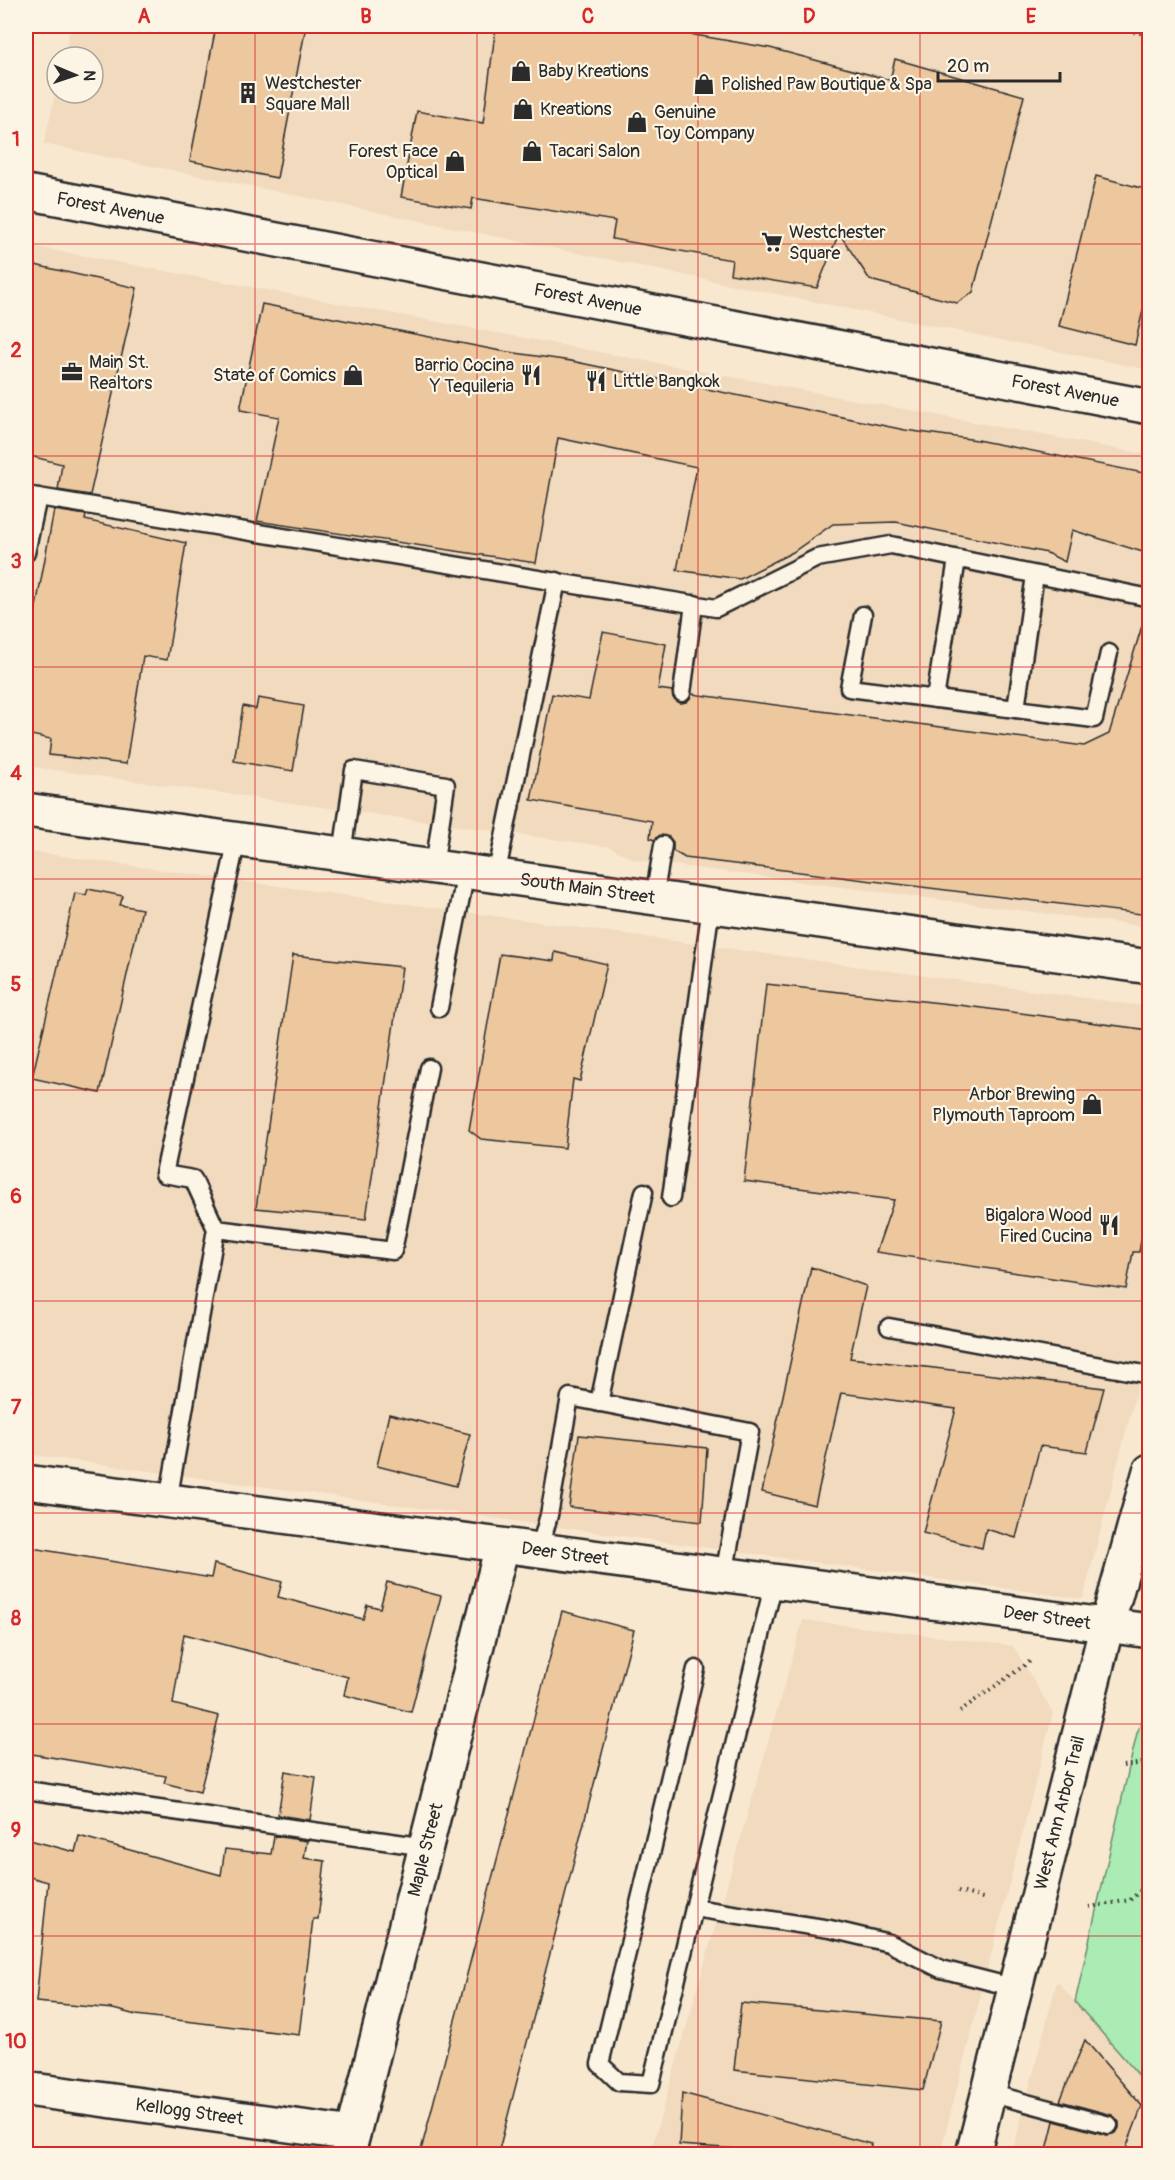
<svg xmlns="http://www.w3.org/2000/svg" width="1175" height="2180" font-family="Pangolin,sans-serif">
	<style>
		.built { fill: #f1dabe }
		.green { fill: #abebb4; stroke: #6b8b70; stroke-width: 1.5 }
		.building { fill: #edc89e; stroke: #2b2b2b; stroke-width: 1.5 }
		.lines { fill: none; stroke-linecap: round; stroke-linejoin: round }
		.service-casing { stroke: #2b2b2b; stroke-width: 21 }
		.minor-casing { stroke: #2b2b2b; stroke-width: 38 }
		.tertiary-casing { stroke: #2b2b2b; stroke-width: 38 }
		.secondary-casing { stroke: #2b2b2b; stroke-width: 38 }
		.path { stroke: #2b2b2b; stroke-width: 4; stroke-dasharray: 1.5 4.5; stroke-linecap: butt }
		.service { stroke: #fcf5e5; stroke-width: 16 }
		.minor { stroke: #fcf5e5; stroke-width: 33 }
		.tertiary { stroke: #fcf5e5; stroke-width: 33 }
		.secondary { stroke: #fcf5e5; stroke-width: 33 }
		.grid { fill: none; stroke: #d62828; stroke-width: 1.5; stroke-opacity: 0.55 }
		.labels { text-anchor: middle; stroke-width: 4.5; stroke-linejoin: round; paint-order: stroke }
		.poi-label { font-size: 18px; fill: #2b2b2b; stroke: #fcf5e5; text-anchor: start }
		.street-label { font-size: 18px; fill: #2b2b2b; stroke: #fcf5e5 }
		.neatline { fill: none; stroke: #d62828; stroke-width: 2 }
		.grid-label { font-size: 20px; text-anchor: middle; font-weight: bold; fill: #d62828 }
	</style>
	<rect width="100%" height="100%" fill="#f8e8d0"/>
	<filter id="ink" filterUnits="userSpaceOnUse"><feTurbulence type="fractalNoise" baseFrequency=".0167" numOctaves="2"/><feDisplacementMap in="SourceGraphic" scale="12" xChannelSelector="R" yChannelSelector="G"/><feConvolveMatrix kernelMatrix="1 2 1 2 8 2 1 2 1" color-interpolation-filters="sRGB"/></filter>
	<g filter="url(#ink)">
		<!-- built -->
		<g class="built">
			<polygon points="71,26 1149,26 1149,370 44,144 57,86 57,93 93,93 93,57 64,57"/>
			<polygon points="26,245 1149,455 1149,927 635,860 610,847 26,766"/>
			<polygon points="26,851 1149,1007 1149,1341 1083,1599 26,1454"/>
			<polygon points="803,1620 1013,1646 1053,1713 940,2154 650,2154"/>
			<polygon points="1057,1981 1149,2087 1149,2154 1012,2154"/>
		</g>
		<!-- green -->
		<polygon class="green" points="1149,1705 1149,2087 1075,2002 1137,1733"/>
		<!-- building -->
		<g class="building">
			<polygon points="216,26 306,26 277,178 190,161"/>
			<polygon points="496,26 643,26 770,48 890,80 895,59 1024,96 973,292 957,303 870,280 839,233 817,288 730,274 732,260 612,239 615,221 473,198 471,209 401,197 417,111 483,123"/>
			<polygon points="1096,176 1149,190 1149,284 1135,345 1059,326"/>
			<polygon points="26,263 137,288 90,495 58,490 62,464 26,455"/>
			<polygon points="262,304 501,351 571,361 905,430 977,440 1149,474 1149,554 1072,530 1065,562 1047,553 896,522 833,524 793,552 740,579 677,570 697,467 558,438 536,563 257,521 279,417 240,410"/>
			<polygon points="54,510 86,515 85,520 186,543 167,660 143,656 126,764 49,755 51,739 26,734 26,622 33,623"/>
			<polygon points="1142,626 1149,628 1149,915 685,858 673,851 673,842 669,837 660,835 654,840 650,838 652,821 531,800 552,694 589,700 603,632 666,644 658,689 672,691 673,698 680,703 686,702 692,694 1084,746 1109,734"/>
			<polygon points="258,698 304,706 293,771 234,761 243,706 256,709"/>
			<polygon points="88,889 123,896 120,905 142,909 100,1093 32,1078 75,893 86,895"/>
			<polygon points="555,952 607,964 580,1081 573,1079 565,1148 481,1139 469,1130 500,954 554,961"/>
			<polygon points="293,955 402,967 366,1219 256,1208"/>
			<polygon points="766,984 959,1005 1149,1030 1149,1196 1139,1252 1133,1252 1126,1289 876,1252 894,1200 744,1181"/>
			<polygon points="811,1267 866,1286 850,1358 1104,1388 1087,1452 1040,1446 1016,1538 986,1529 982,1548 923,1533 956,1409 841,1393 815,1505 762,1492"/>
			<polygon points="389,1414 470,1434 456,1486 377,1466"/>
			<polygon points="579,1435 707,1448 702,1522 569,1507"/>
			<polygon points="26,1547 211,1578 214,1564 282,1582 278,1597 363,1619 367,1605 380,1608 387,1582 441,1596 411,1712 344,1695 348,1677 184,1634 173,1704 219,1716 200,1792 164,1783 166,1776 26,1753"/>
			<polygon points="562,1611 634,1630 498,2154 420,2154"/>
			<polygon points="285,1771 316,1777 310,1820 278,1815"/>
			<polygon points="79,1836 221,1875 225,1849 271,1854 274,1836 307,1841 304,1858 325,1861 318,1919 313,1919 299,2035 136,2015 113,2009 36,2002 48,1882 26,1876 26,1839 75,1852"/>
			<polygon points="741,2003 941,2021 923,2090 734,2070"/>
			<polygon points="1085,2040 1142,2106 1124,2154 1046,2154 1054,2121 1107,2135 1116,2133 1119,2128 1119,2122 1112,2115 1060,2101"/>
			<polygon points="682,2093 871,2144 870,2154 768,2154 769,2151 679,2145"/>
		</g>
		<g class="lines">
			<defs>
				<g id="service">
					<polyline points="26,495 716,608 817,558 891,545 1150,598"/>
					<polyline points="26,553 38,497"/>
					<polyline points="863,615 849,688 1016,709 1035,575"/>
					<polyline points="682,693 694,604"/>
					<polyline points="935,699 957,559"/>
					<polyline points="1016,709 1094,719 1109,653"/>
					<polyline points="342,854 354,770 446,785 434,867"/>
					<polyline points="496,876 557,581"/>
					<polyline points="654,898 663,845"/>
					<polyline points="439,1008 466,872"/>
					<polyline points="671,1198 711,906"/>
					<polyline points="216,1229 393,1251 429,1068"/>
					<polyline points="889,1327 1150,1375"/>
					<polyline points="599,1403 644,1192"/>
					<polyline points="168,1501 216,1229 193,1179 164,1174 237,839"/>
					<polyline points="539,1551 549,1515 570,1397 750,1432 724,1575"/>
					<polyline points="696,1669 600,2064 619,2082 651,2084 774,1582"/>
					<polyline points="26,1790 426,1847"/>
					<polyline points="694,1908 830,1929 889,1943 941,1969 1016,1988"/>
					<polyline points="989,2093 1109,2125"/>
				</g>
				<g id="minor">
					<path id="s1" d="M26,192l1124,215"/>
					<path id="s2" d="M26,1482l1124,149"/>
					<path id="s3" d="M26,2089l327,45"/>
					<path id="s4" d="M348,2154l154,-608"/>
				</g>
				<g id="tertiary">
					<path id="s5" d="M973,2154l134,-529 43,-154"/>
				</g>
				<g id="secondary">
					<path id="s6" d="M26,810l1124,157"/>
				</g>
			</defs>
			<!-- service casing -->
			<use href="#service" class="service-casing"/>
			<!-- minor casing -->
			<use href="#minor" class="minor-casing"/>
			<!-- tertiary casing -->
			<use href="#tertiary" class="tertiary-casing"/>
			<!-- secondary casing -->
			<use href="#secondary" class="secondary-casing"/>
			<!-- path -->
			<g class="path">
				<polyline points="1120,26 1119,29 1150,35"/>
				<polyline points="960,1711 1032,1660"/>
				<polyline points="1123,1766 1150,1762"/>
				<polyline points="958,1891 986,1899"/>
				<polyline points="1089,1907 1130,1900 1150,1882"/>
			</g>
			<!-- service -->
			<use href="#service" class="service"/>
			<!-- minor -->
			<use href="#minor" class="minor"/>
			<!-- tertiary -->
			<use href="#tertiary" class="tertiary"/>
			<!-- secondary -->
			<use href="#secondary" class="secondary"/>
		</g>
	</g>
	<!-- grid -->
	<path class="grid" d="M255,26v2128M477,26v2128M698,26v2128M920,26v2128M26,244h1124M26,456h1124M26,667h1124M26,879h1124M26,1090h1124M26,1301h1124M26,1513h1124M26,1724h1124M26,1936h1124"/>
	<!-- icons -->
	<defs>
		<symbol id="shop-bare" viewBox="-9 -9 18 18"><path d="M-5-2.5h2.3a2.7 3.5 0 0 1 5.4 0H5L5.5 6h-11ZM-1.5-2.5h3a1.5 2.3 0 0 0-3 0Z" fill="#2b2b2b" stroke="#fcf5e5" stroke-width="2.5" paint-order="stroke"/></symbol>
		<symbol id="building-bare" viewBox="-9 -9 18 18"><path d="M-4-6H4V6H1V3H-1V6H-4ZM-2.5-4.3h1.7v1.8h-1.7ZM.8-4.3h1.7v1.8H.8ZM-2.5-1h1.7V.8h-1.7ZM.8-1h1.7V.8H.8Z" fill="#2b2b2b" stroke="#fcf5e5" stroke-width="2.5" paint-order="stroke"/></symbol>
		<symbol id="supermarket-bare" viewBox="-9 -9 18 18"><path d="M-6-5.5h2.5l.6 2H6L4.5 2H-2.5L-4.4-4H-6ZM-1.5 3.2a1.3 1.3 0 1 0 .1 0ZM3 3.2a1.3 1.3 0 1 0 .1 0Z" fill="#2b2b2b" stroke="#fcf5e5" stroke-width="2.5" paint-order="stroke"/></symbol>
		<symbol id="office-bare" viewBox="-9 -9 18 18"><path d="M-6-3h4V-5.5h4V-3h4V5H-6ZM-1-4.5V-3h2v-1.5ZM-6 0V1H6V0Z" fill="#2b2b2b" stroke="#fcf5e5" stroke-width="2.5" paint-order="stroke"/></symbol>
		<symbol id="restaurant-bare" viewBox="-9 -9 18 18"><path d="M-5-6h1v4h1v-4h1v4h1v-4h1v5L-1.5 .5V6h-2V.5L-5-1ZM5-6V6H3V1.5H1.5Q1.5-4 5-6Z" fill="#2b2b2b" stroke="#fcf5e5" stroke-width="2.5" paint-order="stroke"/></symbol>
	</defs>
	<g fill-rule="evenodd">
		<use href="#shop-bare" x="506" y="56" width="30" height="30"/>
		<use href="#shop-bare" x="689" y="69" width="30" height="30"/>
		<use href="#building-bare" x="233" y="78" width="30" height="30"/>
		<use href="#shop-bare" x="508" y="94" width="30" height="30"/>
		<use href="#shop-bare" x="622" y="107" width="30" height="30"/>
		<use href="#shop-bare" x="517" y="136" width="30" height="30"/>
		<use href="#shop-bare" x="440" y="146" width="30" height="30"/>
		<use href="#supermarket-bare" x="757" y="227" width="30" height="30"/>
		<use href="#office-bare" x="57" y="357" width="30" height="30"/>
		<use href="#shop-bare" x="338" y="360" width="30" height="30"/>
		<use href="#restaurant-bare" x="516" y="360" width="30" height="30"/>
		<use href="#restaurant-bare" x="581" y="366" width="30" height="30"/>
		<use href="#shop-bare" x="1077" y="1089" width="30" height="30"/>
		<use href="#restaurant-bare" x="1094" y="1210" width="30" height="30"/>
	</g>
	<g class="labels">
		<!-- poi labels -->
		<g class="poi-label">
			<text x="538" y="77">Baby Kreations</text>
			<text x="265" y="89">Westchester<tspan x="265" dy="21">Square Mall</tspan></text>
			<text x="721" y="90">Polished Paw Boutique &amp; Spa</text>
			<text x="540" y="115">Kreations</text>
			<text x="654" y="118">Genuine<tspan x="654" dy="21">Toy Company</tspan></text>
			<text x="438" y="157" text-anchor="end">Forest Face<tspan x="438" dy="21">Optical</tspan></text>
			<text x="549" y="157">Tacari Salon</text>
			<text x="789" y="238">Westchester<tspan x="789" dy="21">Square</tspan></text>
			<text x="89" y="368">Main St.<tspan x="89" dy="21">Realtors</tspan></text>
			<text x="514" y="371" text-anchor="end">Barrio Cocina<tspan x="514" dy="21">Y Tequileria</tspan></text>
			<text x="336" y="381" text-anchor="end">State of Comics</text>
			<text x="613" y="387">Little Bangkok</text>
			<text x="1075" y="1100" text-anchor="end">Arbor Brewing<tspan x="1075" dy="21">Plymouth Taproom</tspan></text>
			<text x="1092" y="1221" text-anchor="end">Bigalora Wood<tspan x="1092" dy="21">Fired Cucina</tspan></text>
		</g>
		<!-- street labels -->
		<g class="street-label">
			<text dy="6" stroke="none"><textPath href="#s1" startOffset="86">Forest Avenue</textPath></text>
			<text dy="6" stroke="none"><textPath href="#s1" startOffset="572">Forest Avenue</textPath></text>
			<text dy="6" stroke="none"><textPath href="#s1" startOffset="1058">Forest Avenue</textPath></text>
			<text dy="6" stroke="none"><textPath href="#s6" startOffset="567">South Main Street</textPath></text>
			<text dy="6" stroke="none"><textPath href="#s2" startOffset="544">Deer Street</textPath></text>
			<text dy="6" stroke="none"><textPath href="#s2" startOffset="1030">Deer Street</textPath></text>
			<text dy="6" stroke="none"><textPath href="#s5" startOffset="352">West Ann Arbor Trail</textPath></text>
			<text dy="6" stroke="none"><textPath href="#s4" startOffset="314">Maple Street</textPath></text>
			<text dy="6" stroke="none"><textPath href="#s3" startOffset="165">Kellogg Street</textPath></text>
		</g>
	</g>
	<!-- margin -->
	<rect width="1175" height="2180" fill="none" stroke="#fcf5e5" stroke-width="66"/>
	<!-- north arrow -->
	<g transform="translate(75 75) rotate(92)"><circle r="28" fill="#fcf5e5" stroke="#a8a49b" stroke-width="1.5"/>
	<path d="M0-4.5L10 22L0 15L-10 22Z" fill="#2b2b2b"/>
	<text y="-9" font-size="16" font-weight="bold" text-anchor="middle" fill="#2b2b2b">N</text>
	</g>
	<!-- scale -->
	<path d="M938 72v9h122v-9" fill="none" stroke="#2b2b2b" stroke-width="3"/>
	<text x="947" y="72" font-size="18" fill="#2b2b2b" stroke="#fcf5e5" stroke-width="4.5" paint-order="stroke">20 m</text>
	<rect x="33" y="33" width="1109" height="2114" class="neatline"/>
	<g class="grid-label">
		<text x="144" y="23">A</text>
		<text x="366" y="23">B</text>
		<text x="588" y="23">C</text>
		<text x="809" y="23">D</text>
		<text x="1031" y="23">E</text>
		<text x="16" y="146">1</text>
		<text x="16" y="357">2</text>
		<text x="16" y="568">3</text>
		<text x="16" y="780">4</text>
		<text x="16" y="991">5</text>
		<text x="16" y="1203">6</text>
		<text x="16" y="1414">7</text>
		<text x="16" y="1625">8</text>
		<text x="16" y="1837">9</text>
		<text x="16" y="2048">10</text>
	</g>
</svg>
